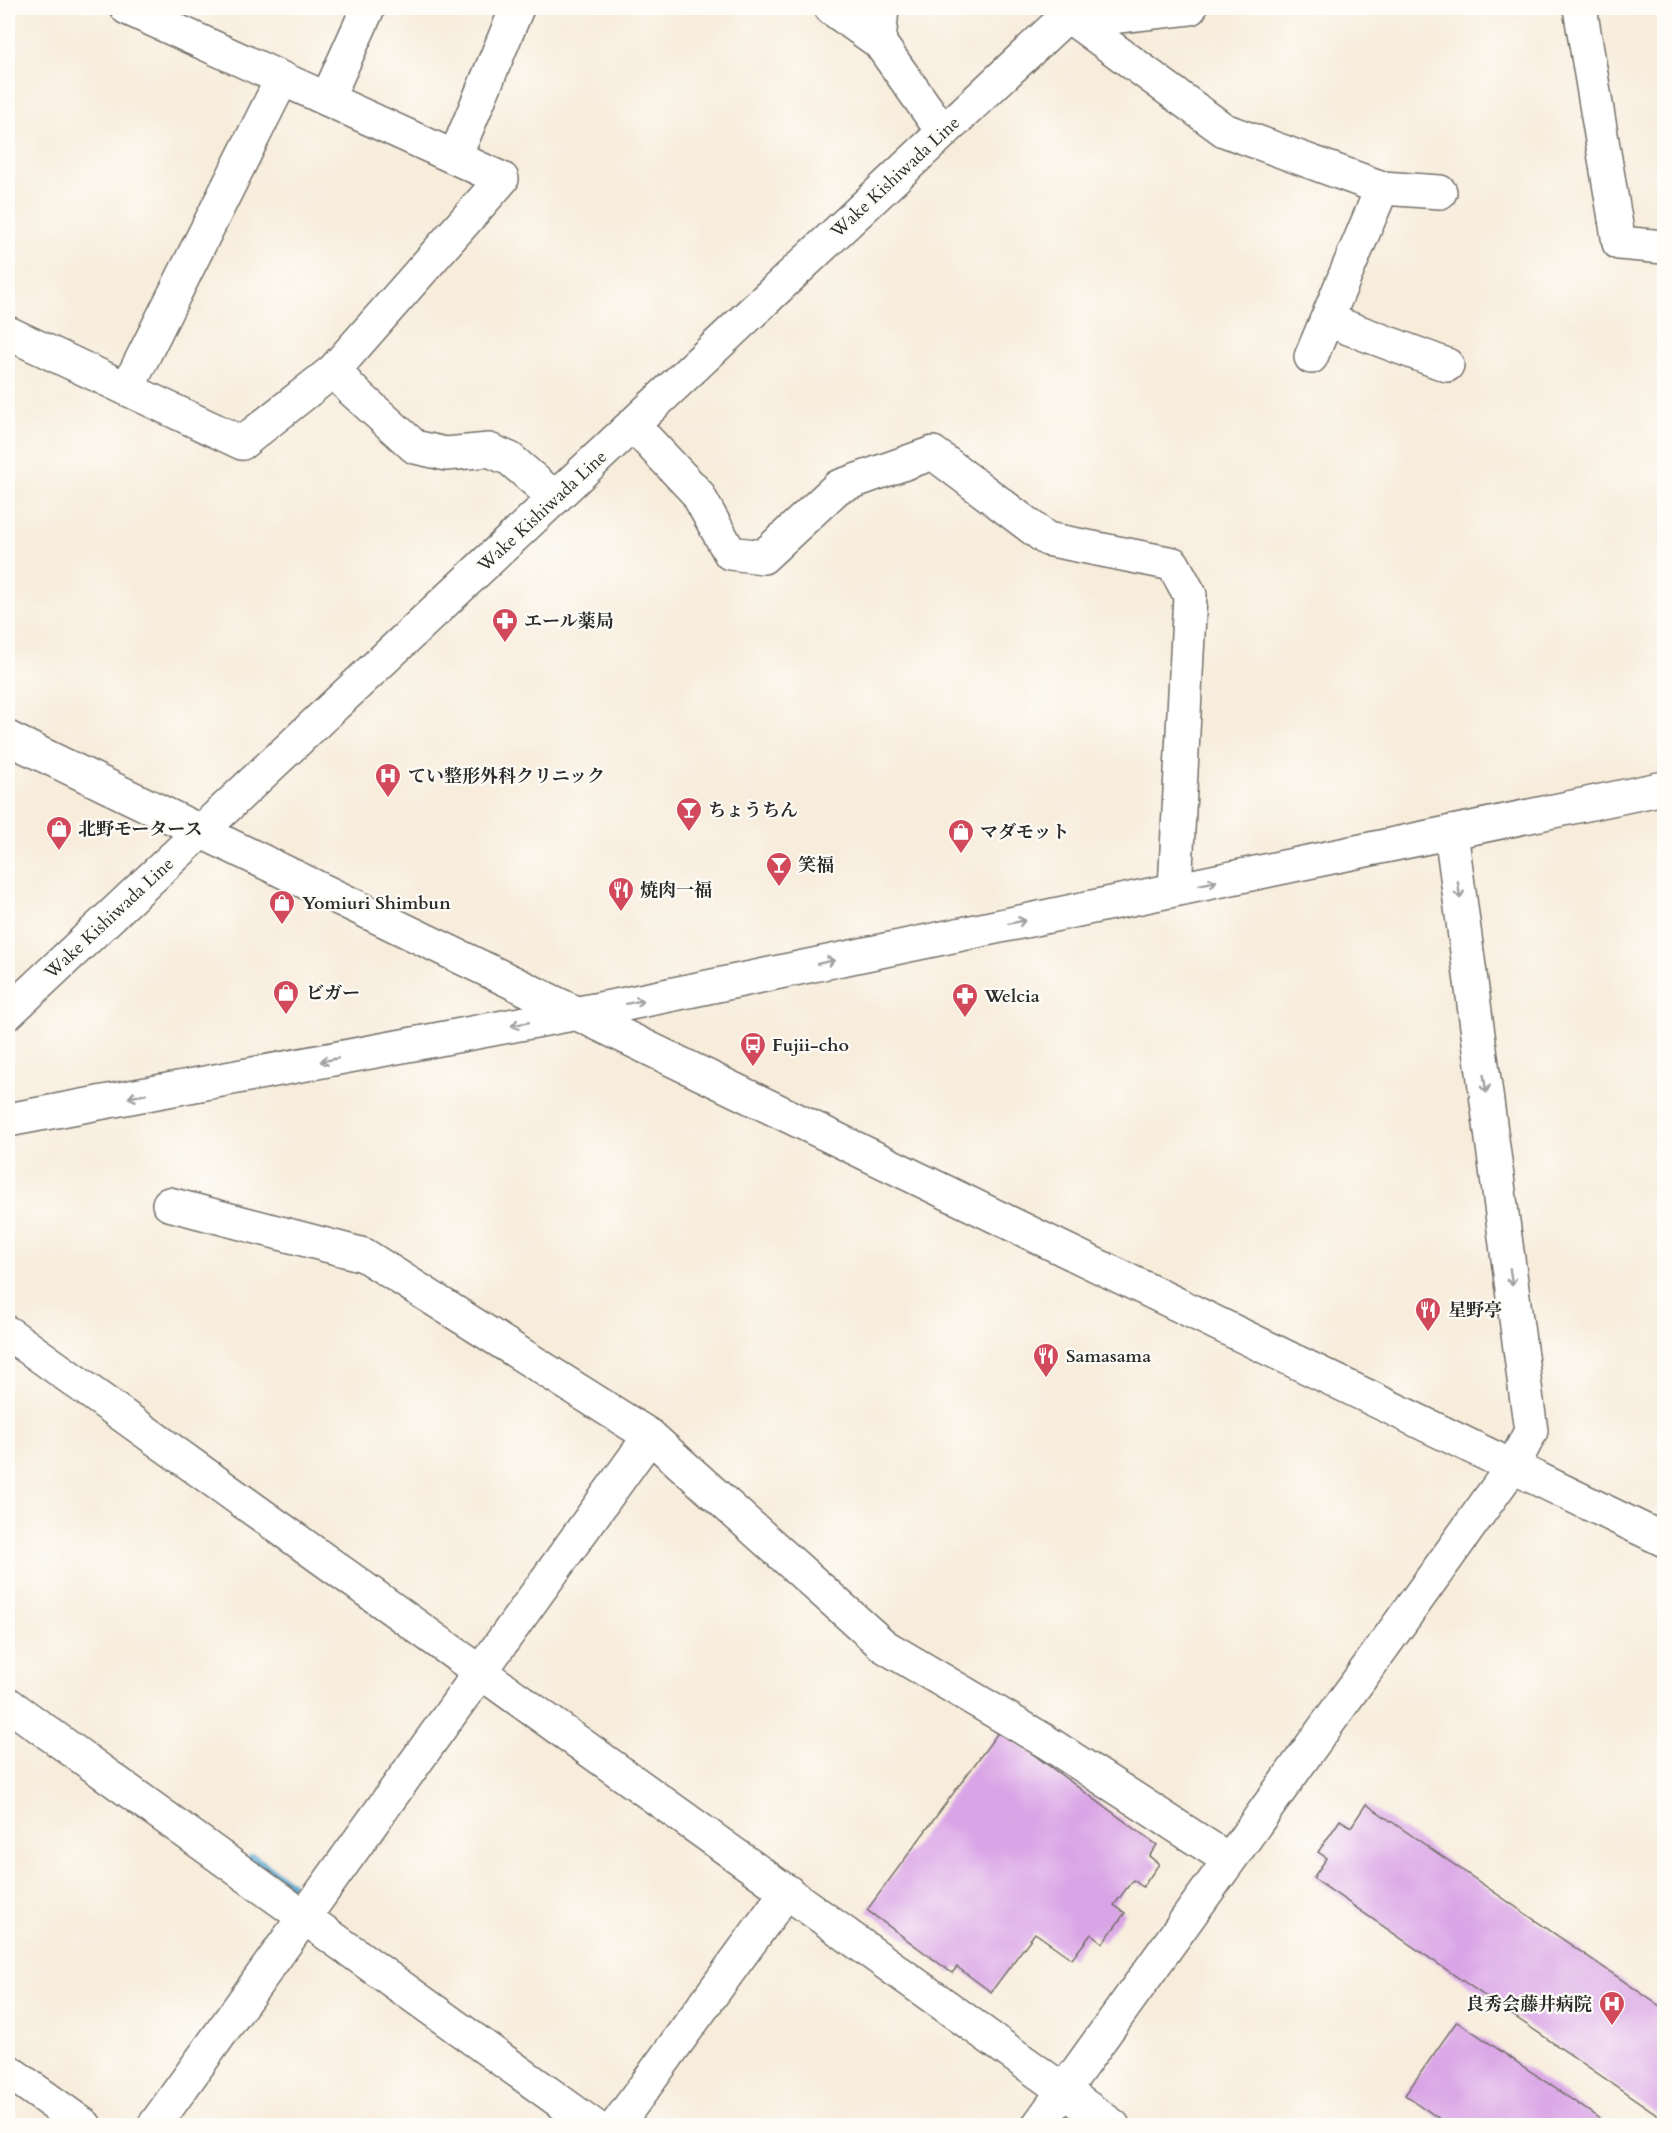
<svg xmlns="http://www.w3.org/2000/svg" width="1672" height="2133" font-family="Cardo,'Noto Serif JP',serif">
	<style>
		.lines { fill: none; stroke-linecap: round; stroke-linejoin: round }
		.stream { stroke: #54a6cf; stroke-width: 12 }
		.building { fill: #daa5e6 }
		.street-casing { stroke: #736f69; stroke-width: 36 }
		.secondary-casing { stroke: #736f69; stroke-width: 36 }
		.street { stroke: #fff; stroke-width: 33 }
		.secondary { stroke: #fff; stroke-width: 33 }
		.oneway { stroke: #a0a0a0 }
		.labels { text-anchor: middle; stroke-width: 4.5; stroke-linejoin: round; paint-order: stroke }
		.street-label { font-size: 18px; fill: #2b2b2b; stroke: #fdfcf7 }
		.poi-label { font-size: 18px; font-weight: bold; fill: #2b2b2b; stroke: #fdfcf7; text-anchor: start }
	</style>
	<rect width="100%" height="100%" fill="#fdfcf7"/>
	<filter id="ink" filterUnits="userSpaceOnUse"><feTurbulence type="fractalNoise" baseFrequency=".0167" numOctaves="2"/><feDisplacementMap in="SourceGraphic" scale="12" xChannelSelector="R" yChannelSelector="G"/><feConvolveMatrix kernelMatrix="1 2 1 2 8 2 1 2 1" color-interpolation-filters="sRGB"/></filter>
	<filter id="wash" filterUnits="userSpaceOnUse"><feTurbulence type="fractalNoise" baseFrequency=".008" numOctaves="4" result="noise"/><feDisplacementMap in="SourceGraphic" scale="24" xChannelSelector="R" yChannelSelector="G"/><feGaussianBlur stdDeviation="1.35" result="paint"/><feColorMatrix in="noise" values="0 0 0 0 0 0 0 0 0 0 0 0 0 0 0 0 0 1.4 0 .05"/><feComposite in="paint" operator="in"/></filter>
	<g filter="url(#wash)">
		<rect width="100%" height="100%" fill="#f8ecdb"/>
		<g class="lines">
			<!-- stream -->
			<polyline class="stream" points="253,1860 288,1885"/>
		</g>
		<g id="blocks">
			<!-- building -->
			<g class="building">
				<polygon points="1000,1730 1157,1845 1149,1856 1159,1864 1143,1887 1133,1880 1114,1905 1125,1913 1103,1943 1091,1934 1072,1959 1035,1933 991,1992 957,1967 952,1973 867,1910"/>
				<polygon points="1366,1804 1664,2009 1664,2119 1313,1878 1327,1858 1318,1852 1340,1820 1351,1827"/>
				<polygon points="1457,2021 1610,2126 1450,2126 1405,2095"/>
			</g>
		</g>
	</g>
	<g filter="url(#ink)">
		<use href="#blocks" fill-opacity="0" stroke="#736f69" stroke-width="1.5"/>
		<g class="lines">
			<defs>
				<g id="street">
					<polyline points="831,8 879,42 943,132"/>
					<polyline points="1580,8 1619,243 1664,247"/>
					<polyline points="1067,15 1224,130 1382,188 1440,192"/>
					<polyline points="1074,21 1190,8"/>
					<polyline points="879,42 882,8"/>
					<polyline points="327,99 368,8"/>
					<polyline points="455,157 517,8"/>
					<polyline points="1327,320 1447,365"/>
					<polyline points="8,333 242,443 334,370 502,179 127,8"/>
					<polyline points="1311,357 1382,188"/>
					<polyline points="334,370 352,390 415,447 446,454 489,450 510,459 555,498"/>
					<polyline points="127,389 282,79"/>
					<polyline points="633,425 697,493 730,553 763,557 838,487 933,453 1047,539 1173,564 1190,595 1175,889"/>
					<polyline points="8,1120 621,1005 1664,788"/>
					<polyline points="169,1204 364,1255 650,1436 884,1646 1045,1741 1229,1860"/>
					<polyline points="8,1333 1113,2126"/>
					<polyline points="8,1704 594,2126"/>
					<polyline points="8,2071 85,2126"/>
					<polyline points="154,2126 650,1436"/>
					<polyline points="616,2126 787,1891"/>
					<polyline points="1038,2126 1513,1466 1531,1431 1451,832"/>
				</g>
				<g id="secondary">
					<polyline points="8,738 1664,1540"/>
					<polyline points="8,1013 1075,8"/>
				</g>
			</defs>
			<!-- street casing -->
			<use href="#street" class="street-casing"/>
			<!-- secondary casing -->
			<use href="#secondary" class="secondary-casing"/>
			<!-- street -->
			<use href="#street" class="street"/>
			<!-- secondary -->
			<use href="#secondary" class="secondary"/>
		</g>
		<!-- one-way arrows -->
		<defs><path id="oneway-shaft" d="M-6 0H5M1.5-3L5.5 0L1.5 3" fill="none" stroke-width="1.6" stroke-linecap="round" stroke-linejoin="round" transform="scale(1.5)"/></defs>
		<g class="oneway">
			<use href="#oneway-shaft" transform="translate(1208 883) rotate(-12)"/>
			<use href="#oneway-shaft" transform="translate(1459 890) rotate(82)"/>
			<use href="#oneway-shaft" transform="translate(1017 922) rotate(-12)"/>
			<use href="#oneway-shaft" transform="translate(826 962) rotate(-12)"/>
			<use href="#oneway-shaft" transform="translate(635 1002) rotate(-12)"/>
			<use href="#oneway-shaft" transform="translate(520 1024) rotate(169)"/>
			<use href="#oneway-shaft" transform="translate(329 1060) rotate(169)"/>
			<use href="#oneway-shaft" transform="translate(1485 1084) rotate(82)"/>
			<use href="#oneway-shaft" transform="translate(137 1096) rotate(169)"/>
			<use href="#oneway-shaft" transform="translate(1511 1277) rotate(82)"/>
		</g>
	</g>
	<!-- icons -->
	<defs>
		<symbol id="pharmacy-pin" viewBox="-11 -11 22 30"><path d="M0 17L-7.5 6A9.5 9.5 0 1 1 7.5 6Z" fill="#d1495b" stroke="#fdfcf7"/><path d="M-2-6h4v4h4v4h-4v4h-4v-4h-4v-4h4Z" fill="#fff"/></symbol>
		<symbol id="hospital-pin" viewBox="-11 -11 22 30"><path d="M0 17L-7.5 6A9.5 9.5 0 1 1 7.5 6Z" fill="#d1495b" stroke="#fdfcf7"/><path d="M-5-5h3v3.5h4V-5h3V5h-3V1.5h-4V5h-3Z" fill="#fff"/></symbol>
		<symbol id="bar-pin" viewBox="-11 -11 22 30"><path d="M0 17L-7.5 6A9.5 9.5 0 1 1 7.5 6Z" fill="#d1495b" stroke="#fdfcf7"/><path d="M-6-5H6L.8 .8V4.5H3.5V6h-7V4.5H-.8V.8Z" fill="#fff"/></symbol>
		<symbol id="shop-pin" viewBox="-11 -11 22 30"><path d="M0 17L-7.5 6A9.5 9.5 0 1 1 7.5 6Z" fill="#d1495b" stroke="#fdfcf7"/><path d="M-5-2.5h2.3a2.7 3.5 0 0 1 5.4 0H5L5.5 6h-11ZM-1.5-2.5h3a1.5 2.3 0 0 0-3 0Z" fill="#fff"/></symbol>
		<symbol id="restaurant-pin" viewBox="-11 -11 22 30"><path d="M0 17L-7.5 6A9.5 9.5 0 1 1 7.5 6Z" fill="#d1495b" stroke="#fdfcf7"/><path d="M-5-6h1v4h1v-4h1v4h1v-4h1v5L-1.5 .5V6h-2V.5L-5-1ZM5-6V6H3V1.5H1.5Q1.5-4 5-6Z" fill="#fff"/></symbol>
		<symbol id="bus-pin" viewBox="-11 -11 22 30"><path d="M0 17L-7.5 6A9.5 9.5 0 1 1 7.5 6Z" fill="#d1495b" stroke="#fdfcf7"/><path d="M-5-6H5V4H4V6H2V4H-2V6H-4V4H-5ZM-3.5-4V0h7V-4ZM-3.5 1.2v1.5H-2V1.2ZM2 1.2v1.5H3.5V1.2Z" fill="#fff"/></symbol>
	</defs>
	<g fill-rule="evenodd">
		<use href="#pharmacy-pin" x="490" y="606" width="30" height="40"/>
		<use href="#hospital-pin" x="373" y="761" width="30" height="40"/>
		<use href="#bar-pin" x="674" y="795" width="30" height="40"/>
		<use href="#shop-pin" x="44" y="814" width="30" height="40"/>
		<use href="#shop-pin" x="946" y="817" width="30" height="40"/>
		<use href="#bar-pin" x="764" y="850" width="30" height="40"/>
		<use href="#restaurant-pin" x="606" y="875" width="30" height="40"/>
		<use href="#shop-pin" x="267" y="888" width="30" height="40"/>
		<use href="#shop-pin" x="271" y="978" width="30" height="40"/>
		<use href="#pharmacy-pin" x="950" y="981" width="30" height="40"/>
		<use href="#bus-pin" x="738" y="1030" width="30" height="40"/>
		<use href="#restaurant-pin" x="1413" y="1295" width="30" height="40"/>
		<use href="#restaurant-pin" x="1031" y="1341" width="30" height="40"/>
		<use href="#hospital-pin" x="1597" y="1989" width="30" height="40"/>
	</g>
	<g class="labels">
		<!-- street labels -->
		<g class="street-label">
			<text transform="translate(895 177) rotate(-43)" y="6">Wake Kishiwada Line</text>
			<text transform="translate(542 511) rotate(-43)" y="6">Wake Kishiwada Line</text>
			<text transform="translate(109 918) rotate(-43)" y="6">Wake Kishiwada Line</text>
		</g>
		<!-- poi labels -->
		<g class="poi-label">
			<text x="524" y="627">エール薬局</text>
			<text x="408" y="782">てい整形外科クリニック</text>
			<text x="708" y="816">ちょうちん</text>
			<text x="78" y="835">北野モータース</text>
			<text x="980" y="838">マダモット</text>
			<text x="798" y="871">笑福</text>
			<text x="640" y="896">焼肉一福</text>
			<text x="302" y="909">Yomiuri Shimbun</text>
			<text x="306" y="999">ビガー</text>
			<text x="984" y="1002">Welcia</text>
			<text x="772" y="1051">Fujii-cho</text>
			<text x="1448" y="1316">星野亭</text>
			<text x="1066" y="1362">Samasama</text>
			<text x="1592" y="2010" text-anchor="end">良秀会藤井病院</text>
		</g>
	</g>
	<!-- margin -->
	<rect width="1672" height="2133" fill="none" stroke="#fdfcf7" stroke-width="30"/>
</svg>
